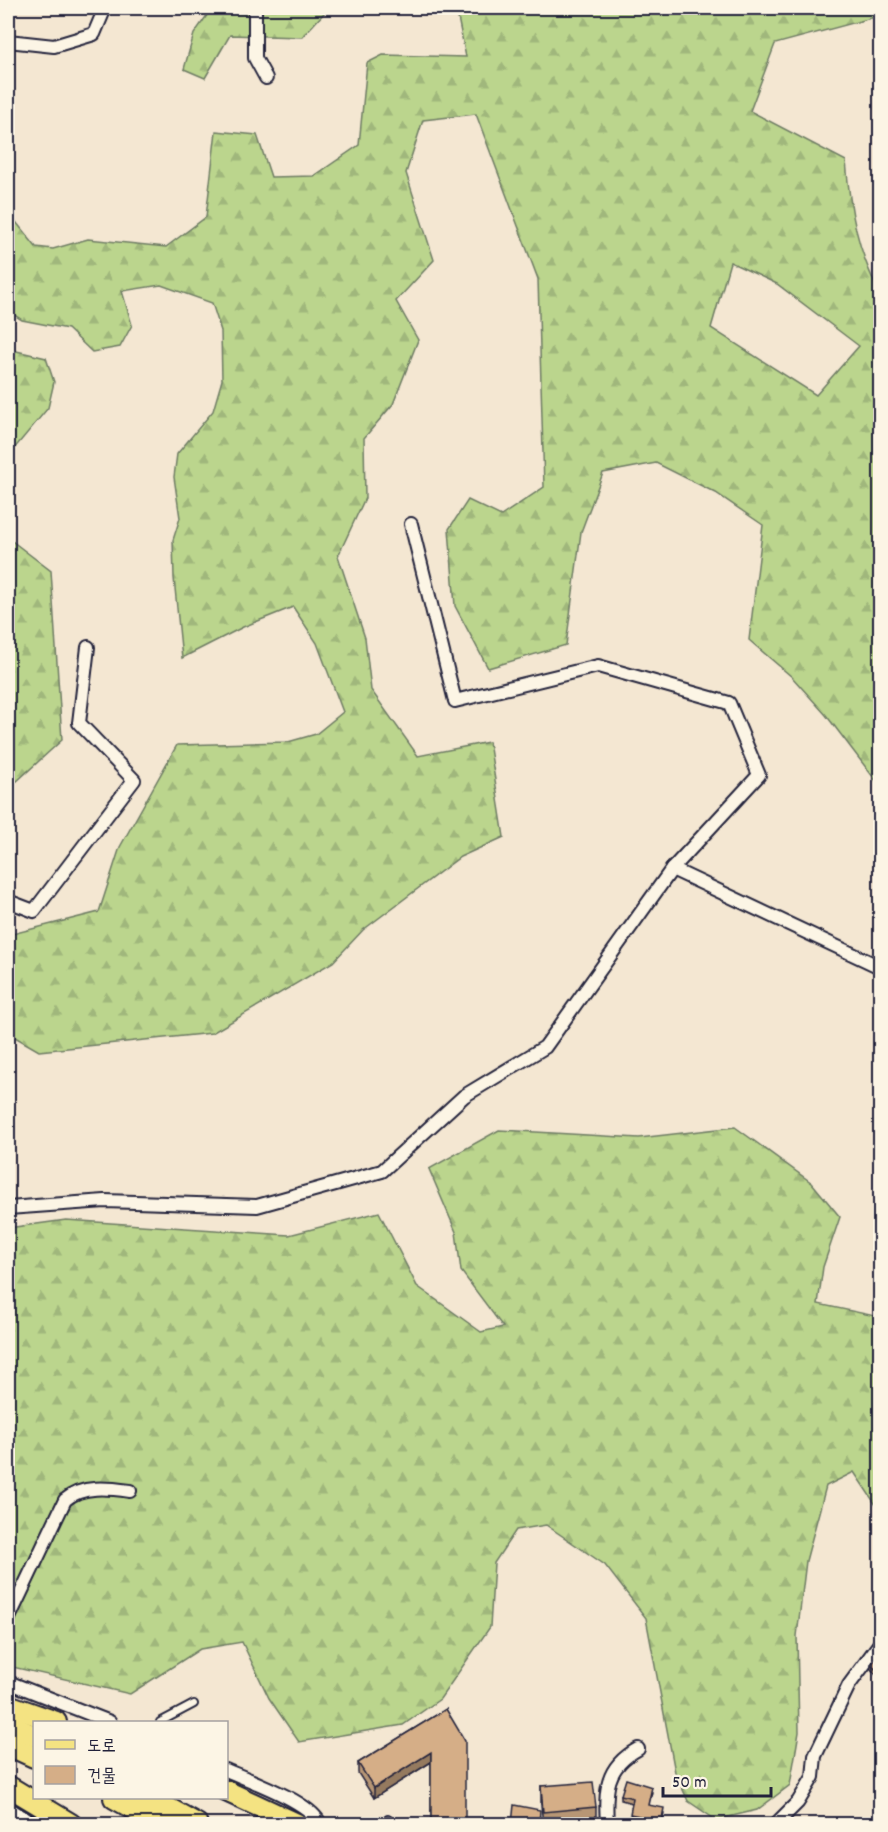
<svg xmlns="http://www.w3.org/2000/svg" width="888" height="1832" font-family="Dekko,'Poor Story',sans-serif">
	<style>
		.forest { fill: url(#forest-firs); stroke: #6e7c64; stroke-width: 1.5; fill-rule: evenodd }
		.lines { fill: none; stroke-linecap: round; stroke-linejoin: round }
		.service-casing { stroke: #22223b; stroke-width: 10 }
		.minor-casing { stroke: #22223b; stroke-width: 16 }
		.primary-casing { stroke: #22223b; stroke-width: 24 }
		.service { stroke: #fcf5e5; stroke-width: 6 }
		.minor { stroke: #fcf5e5; stroke-width: 12 }
		.primary { stroke: #f4e382; stroke-width: 20 }
		.wall { fill: #b79674; stroke: #22223b; stroke-width: 1.5 }
		.shaded-wall { fill: #957a5e; stroke: #22223b; stroke-width: 1.5 }
		.building { fill: #d5ae87; stroke: #22223b; stroke-width: 1.5 }
	</style>
	<defs>
		<pattern id="forest-firs" width="22" height="20" patternUnits="userSpaceOnUse" patternTransform="scale(1.5)"><rect width="22" height="20" fill="#bbd58d"/><path d="M5 1l3.5 6h-7zM16 11l3.5 6h-7z" fill="#a0b77b"/></pattern>
	</defs>
	<rect width="100%" height="100%" fill="#f4e7d2"/>
	<filter id="ink" filterUnits="userSpaceOnUse"><feTurbulence type="fractalNoise" baseFrequency=".0167" numOctaves="2"/><feDisplacementMap in="SourceGraphic" scale="12" xChannelSelector="R" yChannelSelector="G"/><feConvolveMatrix kernelMatrix="1 2 1 2 8 2 1 2 1" color-interpolation-filters="sRGB"/></filter>
	<g filter="url(#ink)">
		<!-- forest -->
		<g class="forest">
			<polygon points="212,8 335,8 325,12 302,37 230,35 205,78 184,69 194,34"/>
			<path d="M456,8h424l-1,8 -104,28 -25,67 96,50c4,50 11,88 34,133v492l-54,-71 -34,-38 -43,-37 14,-115 -47,-32 -60,-30 -53,10 -22,59 -15,113 -78,23 -33,-62 -6,-77 19,-29 33,16 43,-29 -6,-208 -62,-165 -53,6 -17,53 28,87 -38,41 22,39 -25,64 -29,34 1,60 -27,58 27,82 6,52 47,66 71,-14 15,95 -44,20 -97,73 -30,32 -121,71 -173,18 -31,-18v-98l91,-23 21,-65 57,-102 111,-3 28,-8 27,-22 -26,-69 -24,-36 -50,20 -61,31 -8,-80 -1,-38 7,-22 -6,-41 3,-23 36,-43 9,-31 -1,-49 -9,-28 -51,-18 -39,6 10,34 -12,22 -28,5 -24,-23 -46,-9 -14,-9v-99l28,35 17,2 35,-10 78,8 40,-30 10,-86 41,4 14,42 43,-1 45,-31 8,-82 16,-8 83,2zM730,262l47,22 82,62 -43,49 -105,-67z"/>
			<polygon points="8,349 46,358 54,382 48,408 8,456"/>
			<polygon points="8,538 51,571 62,740 17,781 8,784"/>
			<polygon points="735,1127 812,1183 840,1217 823,1267 818,1304 880,1317 880,1511 854,1472 826,1486 806,1561 797,1636 799,1732 790,1785 757,1810 716,1820 688,1801 675,1772 646,1618 605,1565 546,1525 516,1530 494,1563 490,1627 440,1699 403,1725 299,1742 269,1698 242,1642 200,1649 130,1694 8,1666 8,1228 66,1220 289,1235 379,1212 417,1286 481,1332 503,1327 461,1271 456,1232 429,1169 499,1130 639,1138"/>
		</g>
		<g class="lines">
			<defs>
				<g id="service">
					<polyline points="160,1722 194,1704"/>
					<polyline points="388,1819 390,1824"/>
				</g>
				<g id="minor">
					<polyline points="255,8 255,58 266,78"/>
					<polyline points="8,41 54,46 94,34 105,8"/>
					<polyline points="672,869 880,967"/>
					<polyline points="8,901 34,911 134,780 79,723 88,647"/>
					<polyline points="8,1208 105,1201 257,1206 382,1171 464,1096 545,1047 672,869 759,775 729,703 598,666 455,701 411,524"/>
					<path d="M8,1620l57,-120c17,-15 43,-12 65,-9"/>
					<polyline points="8,1682 110,1722"/>
					<path d="M226,1770c23,10 82,31 93,52"/>
					<polyline points="8,1808 34,1824"/>
					<path d="M607,1824c-2,-33 -2,-57 31,-75"/>
					<polyline points="776,1824 798,1802 813,1777 815,1756 849,1685 880,1643"/>
				</g>
				<g id="primary">
					<polyline points="8,1705 56,1722"/>
					<polyline points="8,1724 34,1736"/>
					<polyline points="8,1745 34,1757"/>
					<polyline points="8,1786 71,1824"/>
					<polyline points="226,1791 297,1824"/>
					<polyline points="114,1798 161,1824"/>
					<polyline points="150,1798 197,1824"/>
				</g>
			</defs>
			<!-- service casing -->
			<use href="#service" class="service-casing"/>
			<!-- minor casing -->
			<use href="#minor" class="minor-casing"/>
			<!-- primary casing -->
			<use href="#primary" class="primary-casing"/>
			<!-- service -->
			<use href="#service" class="service"/>
			<!-- minor -->
			<use href="#minor" class="minor"/>
			<!-- primary -->
			<use href="#primary" class="primary"/>
		</g>
		<!-- wall -->
		<g class="wall">
			<polygon points="880,1655 880,1680 871,1669 871,1664"/>
			<polygon points="446,1709 465,1824 431,1824 431,1762 374,1798 358,1773 358,1763"/>
			<polygon points="541,1786 596,1807 596,1824 543,1824 541,1805"/>
			<polygon points="652,1792 649,1805 664,1813 662,1824 639,1824 639,1821 630,1819 632,1803 621,1800 621,1795"/>
		</g>
		<!-- shaded-wall -->
		<polygon class="shaded-wall" points="431,1752 431,1762 374,1798 374,1788"/>
		<!-- building -->
		<g class="building">
			<polygon points="880,1655 880,1675 871,1664"/>
			<polygon points="446,1709 465,1741 465,1824 436,1824 431,1821 431,1752 374,1788 358,1763"/>
			<polygon points="626,1779 652,1787 648,1805 664,1808 661,1824 639,1824 640,1816 630,1814 633,1798 621,1795"/>
			<polygon points="593,1782 596,1807 543,1812 541,1786"/>
			<polygon points="514,1805 540,1810 539,1824 512,1824"/>
		</g>
	</g>
	<!-- margin -->
	<rect width="888" height="1832" fill="none" stroke="#fcf5e5" stroke-width="30"/>
	<rect x="15" y="15" width="858" height="1802" fill="none" stroke="#22223b" stroke-width="2" filter="url(#ink)"/>
	<!-- legend -->
	<rect x="33" y="1721" width="195" height="78" fill="#fcf5e5" stroke="#a5a1a1" stroke-width="1.5"/>
	<rect x="45" y="1740" width="30" height="9" fill="#f4e382" stroke="#a5a1a1" stroke-width="1.5"/>
	<text x="87" y="1751" font-size="18" fill="#22223b">도로</text>
	<rect x="45" y="1766" width="30" height="18" fill="#d5ae87" stroke="#a5a1a1" stroke-width="1.5"/>
	<text x="87" y="1781" font-size="18" fill="#22223b">건물</text>
	<!-- scale -->
	<path d="M663 1787v9h108v-9" fill="none" stroke="#22223b" stroke-width="3"/>
	<text x="672" y="1787" font-size="18" fill="#22223b" stroke="#fcf5e5" stroke-width="4.5" paint-order="stroke">50 m</text>
</svg>
